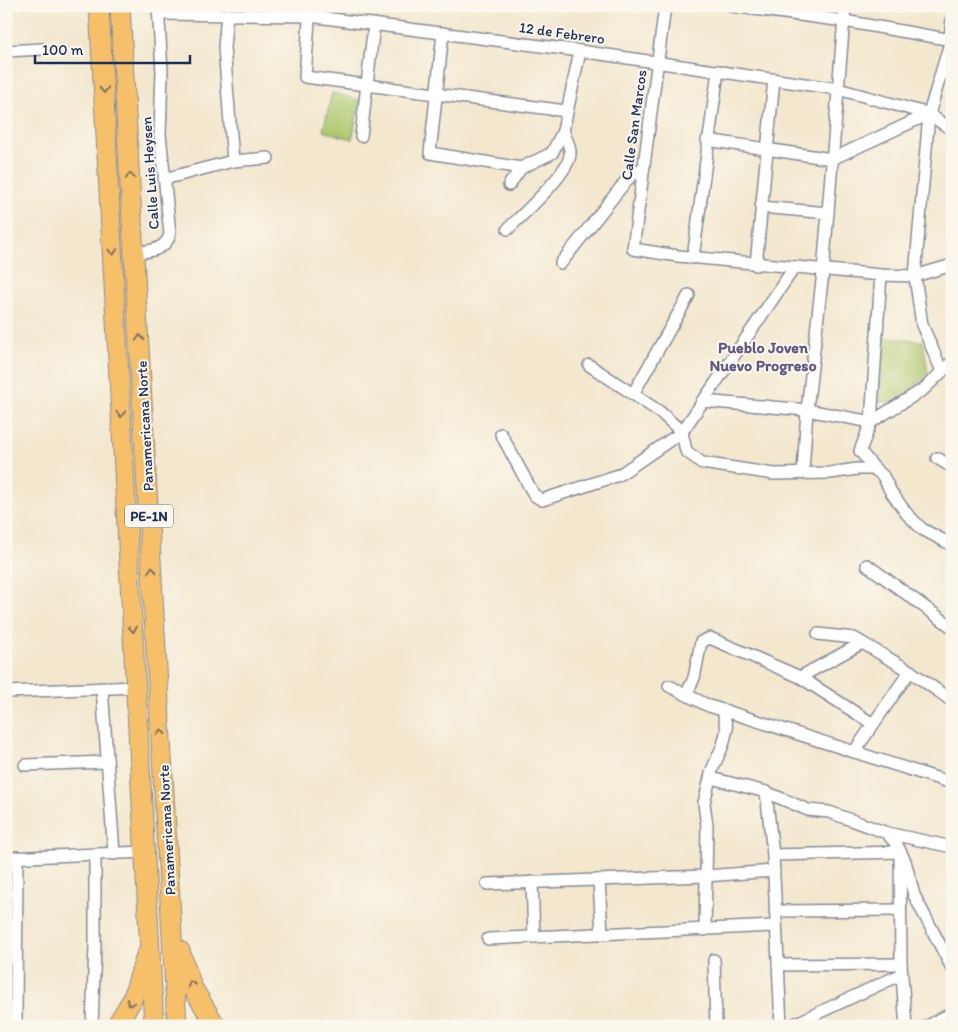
<svg xmlns="http://www.w3.org/2000/svg" width="958" height="1032" font-family="Itim,sans-serif">
	<style>
		.green { fill: #afc96f; stroke: #657c66 }
		.lines { fill: none; stroke-linecap: round; stroke-linejoin: round }
		.minor-casing { stroke: #878b96; stroke-width: 14 }
		.trunk-casing { stroke: #878b96; stroke-width: 21 }
		.minor { stroke: #fff; stroke-width: 11 }
		.trunk { stroke: #f6c06b; stroke-width: 19 }
		.oneway { stroke: #7e7064 }
		.labels { text-anchor: middle; stroke-width: 4; stroke-linejoin: round; paint-order: stroke }
		.shield { fill: #fbf7ec; stroke: #5e6b89; stroke-width: 1 }
		.shield-label { font-size: 14px; font-weight: bold; fill: #1b2f5e }
		.street-label { font-size: 15px; fill: #1b2f5e; stroke: #fbf7ec }
		.neighbourhood-label { font-size: 16px; font-weight: bold; fill: #605884; stroke: #fbf7ec }
	</style>
	<rect width="100%" height="100%" fill="#fbf7ec"/>
	<filter id="ink" filterUnits="userSpaceOnUse"><feTurbulence type="fractalNoise" baseFrequency=".02" numOctaves="2"/><feDisplacementMap in="SourceGraphic" scale="10" xChannelSelector="R" yChannelSelector="G"/><feConvolveMatrix kernelMatrix="1 2 1 2 8 2 1 2 1" color-interpolation-filters="sRGB"/></filter>
	<filter id="wash" filterUnits="userSpaceOnUse"><feTurbulence type="fractalNoise" baseFrequency=".0096" numOctaves="4" result="noise"/><feDisplacementMap in="SourceGraphic" scale="20" xChannelSelector="R" yChannelSelector="G"/><feGaussianBlur stdDeviation="1.12" result="paint"/><feColorMatrix in="noise" values="0 0 0 0 0 0 0 0 0 0 0 0 0 0 0 0 0 1.4 0 .05"/><feComposite in="paint" operator="in"/></filter>
	<g filter="url(#wash)">
		<rect width="100%" height="100%" fill="#f3e7ce"/>
		<!-- green -->
		<g class="green">
			<polygon points="332,93 360,100 352,139 323,131"/>
			<polygon points="884,337 923,341 928,374 896,403 878,401"/>
		</g>
	</g>
	<g filter="url(#ink)">
		<g class="lines">
			<defs>
				<g id="minor">
					<polyline points="310,6 305,77 566,111"/>
					<polyline points="665,6 633,249 678,256 881,275 915,276 952,265"/>
					<polyline points="731,6 844,21 952,40"/>
					<polyline points="159,14 309,16 580,51 838,89 929,114 952,130"/>
					<polyline points="227,14 224,47 233,161"/>
					<polyline points="443,33 430,153 521,168"/>
					<polyline points="950,39 952,19"/>
					<polyline points="6,51 42,49"/>
					<polyline points="361,136 374,24"/>
					<polyline points="707,140 832,159 929,114"/>
					<polyline points="164,179 233,161 268,158"/>
					<polyline points="509,185 521,168 552,153 563,131 580,51"/>
					<polyline points="761,207 828,213"/>
					<path d="M508,229c14,-14 62,-57 62,-75 1,-7 -4,-16 -7,-23"/>
					<path d="M135,253c15,-2 31,-3 35,-19l-10,-100 2,-63 -4,-65"/>
					<polyline points="693,258 718,71"/>
					<polyline points="561,263 626,181 636,171 643,169"/>
					<polyline points="756,265 774,79"/>
					<polyline points="589,365 660,412 682,432 686,451 702,463 774,474 830,473 857,469 875,469 883,476 891,492 907,514 922,529 952,545"/>
					<polyline points="942,371 922,325 915,276 929,114 952,36"/>
					<polyline points="633,394 689,295"/>
					<polyline points="702,401 807,410 871,422 924,389 952,362"/>
					<polyline points="501,434 534,495 542,500 619,475 682,432 794,268"/>
					<polyline points="937,458 952,467"/>
					<polyline points="875,469 860,451 871,422 881,275"/>
					<polyline points="803,472 807,410 823,272 845,6"/>
					<polyline points="867,565 952,627"/>
					<polyline points="818,634 854,638 910,671 952,701"/>
					<polyline points="800,677 862,643"/>
					<polyline points="669,686 709,706 726,711 724,716 727,729 723,745 712,770 704,803 707,826 705,930"/>
					<polyline points="102,688 114,854"/>
					<polyline points="6,692 137,687"/>
					<polyline points="687,693 694,678 701,642 710,638 800,677 873,724"/>
					<polyline points="726,711 952,783"/>
					<polyline points="854,752 910,671"/>
					<polyline points="25,765 107,762"/>
					<polyline points="711,778 766,792 808,810 829,812 887,833 897,845 905,861 914,895 952,968"/>
					<polyline points="766,792 773,855 781,1026"/>
					<polyline points="887,833 952,847"/>
					<polyline points="773,855 900,852 901,964 906,1026"/>
					<polyline points="6,858 144,852"/>
					<polyline points="599,880 602,934"/>
					<polyline points="532,882 534,937"/>
					<polyline points="487,884 705,876 774,871"/>
					<polyline points="775,911 900,910"/>
					<polyline points="488,939 775,926"/>
					<polyline points="714,960 716,1026"/>
					<polyline points="778,965 901,964"/>
					<polyline points="16,1023 17,857"/>
					<polyline points="92,1026 95,946 95,854"/>
					<polyline points="790,1026 902,974"/>
					<polyline points="928,1026 952,1013"/>
				</g>
				<g id="trunk">
					<polyline points="99,6 154,1026"/>
					<polyline points="120,6 177,1026"/>
					<polyline points="180,951 192,987 216,1026"/>
					<polyline points="116,1026 132,1000 146,955"/>
				</g>
			</defs>
			<!-- minor casing -->
			<use href="#minor" class="minor-casing"/>
			<!-- trunk casing -->
			<use href="#trunk" class="trunk-casing"/>
			<!-- minor -->
			<use href="#minor" class="minor"/>
			<!-- trunk -->
			<use href="#trunk" class="trunk"/>
		</g>
		<!-- one-way arrows -->
		<defs><path id="oneway-chevron" d="M-2-3.5L2.5 0L-2 3.5" fill="none" stroke-width="1.6" stroke-linecap="round" stroke-linejoin="round" transform="scale(1.25)"/></defs>
		<g class="oneway">
			<use href="#oneway-chevron" transform="translate(104 90) rotate(87)"/>
			<use href="#oneway-chevron" transform="translate(130 176) rotate(-94)"/>
			<use href="#oneway-chevron" transform="translate(113 252) rotate(87)"/>
			<use href="#oneway-chevron" transform="translate(140 338) rotate(-93)"/>
			<use href="#oneway-chevron" transform="translate(121 414) rotate(87)"/>
			<use href="#oneway-chevron" transform="translate(152 570) rotate(-93)"/>
			<use href="#oneway-chevron" transform="translate(133 629) rotate(87)"/>
			<use href="#oneway-chevron" transform="translate(161 732) rotate(-93)"/>
			<use href="#oneway-chevron" transform="translate(191 984) rotate(-112)"/>
			<use href="#oneway-chevron" transform="translate(130 1003) rotate(114)"/>
		</g>
	</g>
	<g class="labels">
		<!-- shield labels -->
		<rect class="shield" x="125" y="504.5" width="48" height="23" rx="4"/>
		<g class="shield-label">
			<text x="149" y="521">PE-1N</text>
		</g>
		<!-- street labels -->
		<g class="street-label">
			<text transform="translate(562 33) rotate(8)" y="5">12 de Febrero</text>
			<text transform="translate(634 125) rotate(-82)" y="5">Calle San Marcos</text>
			<text transform="translate(150 173) rotate(-94)" y="5">Calle Luis Heysen</text>
			<text transform="translate(145 426) rotate(-93)" y="5">Panamericana Norte</text>
			<text transform="translate(167 830) rotate(-93)" y="5">Panamericana Norte</text>
		</g>
		<!-- neighbourhood labels -->
		<g class="neighbourhood-label">
			<text x="763" y="353">Pueblo Joven<tspan x="763" dy="18">Nuevo Progreso</tspan></text>
		</g>
	</g>
	<!-- margin -->
	<rect width="958" height="1032" fill="none" stroke="#fbf7ec" stroke-width="25"/>
	<!-- scale -->
	<path d="M35 55v8h155v-8" fill="none" stroke="#1b2f5e" stroke-width="2.5"/>
	<text x="42" y="55" font-size="15" fill="#1b2f5e" stroke="#fbf7ec" stroke-width="4" paint-order="stroke">100 m</text>
</svg>
